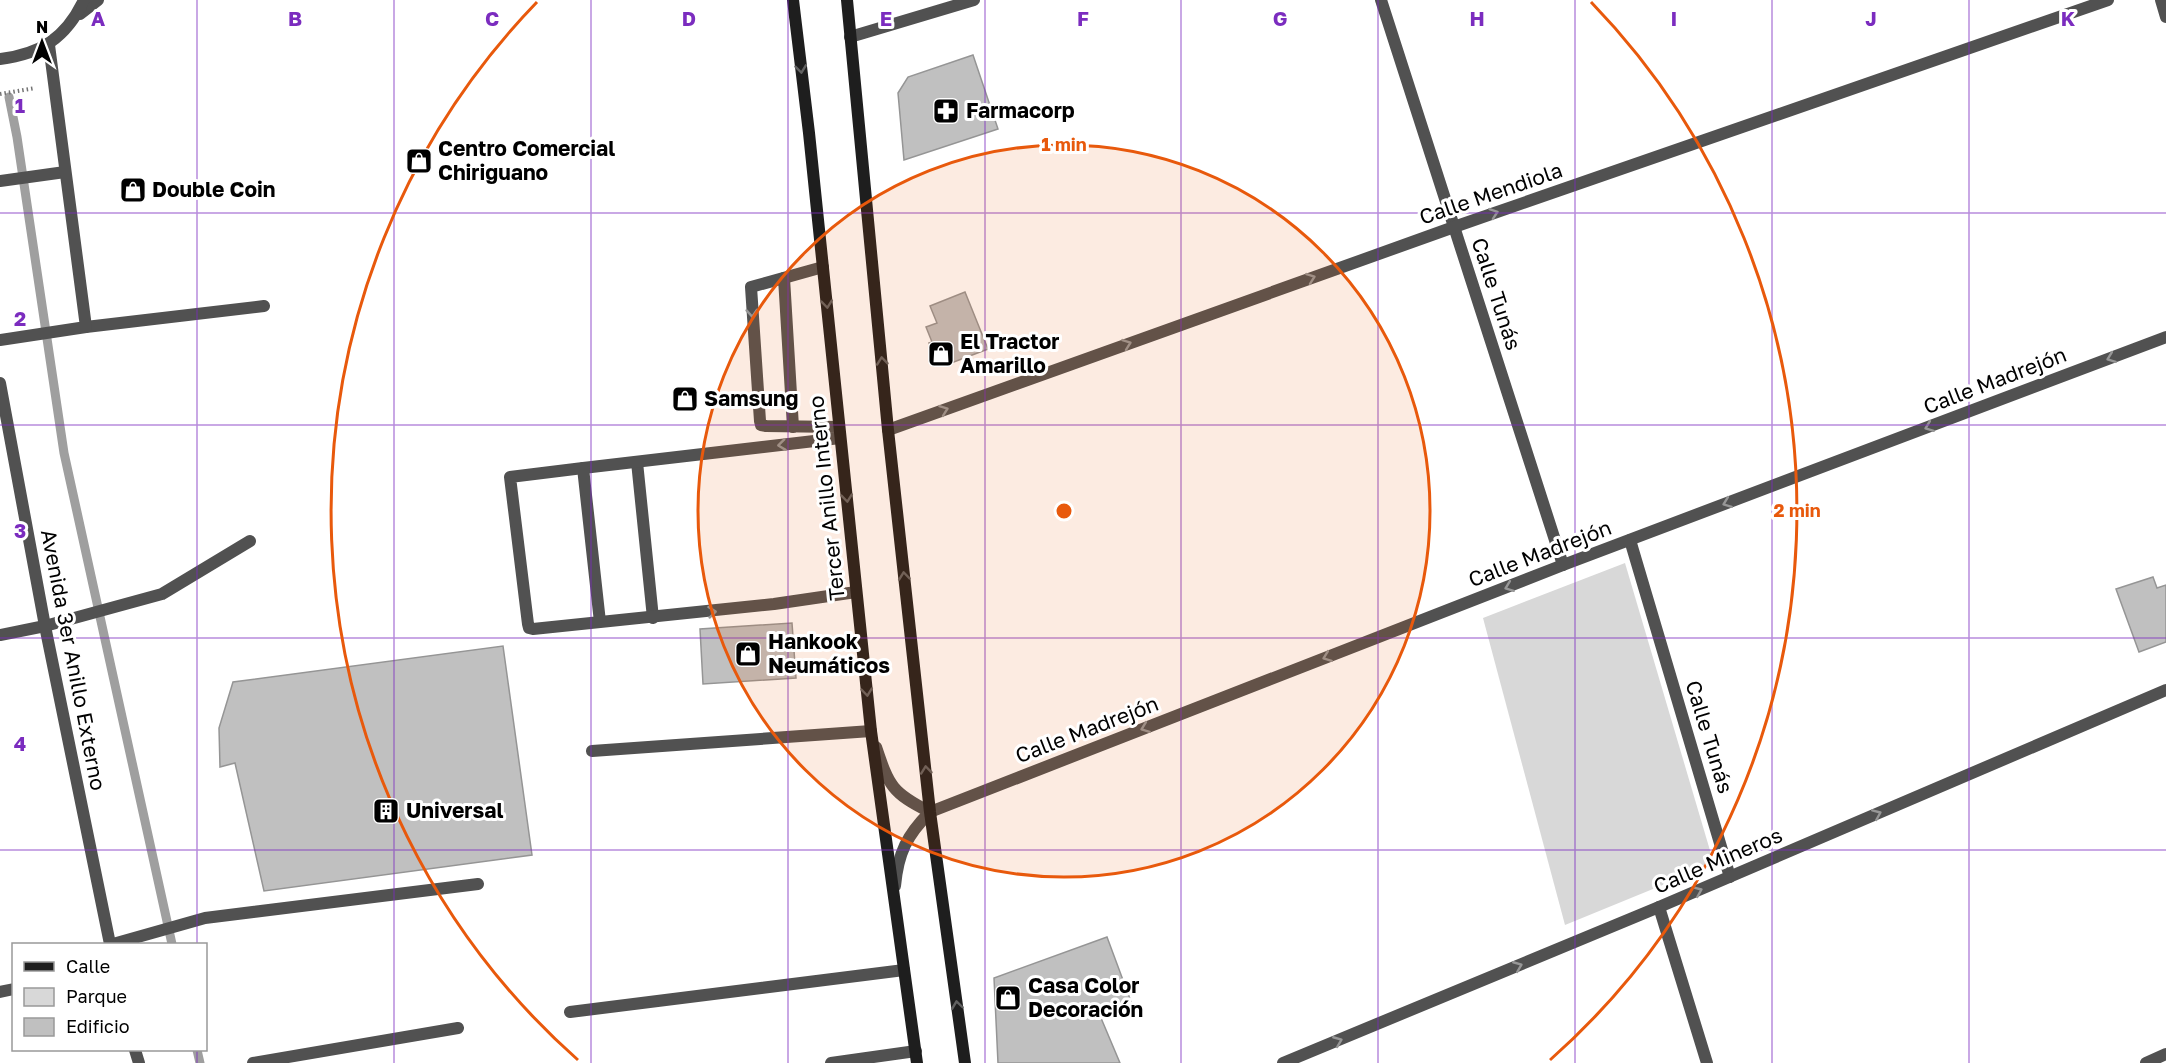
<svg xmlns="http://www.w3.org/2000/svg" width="2166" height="1063" font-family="'Golos Text',sans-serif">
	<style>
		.green { fill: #d8d8d8 }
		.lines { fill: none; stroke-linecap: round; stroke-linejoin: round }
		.stream { stroke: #9f9f9f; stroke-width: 9 }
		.building { fill: #c0c0c0; stroke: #959595; stroke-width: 1.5 }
		.path { stroke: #737373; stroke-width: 4; stroke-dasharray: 1.5 3; stroke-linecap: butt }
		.service { stroke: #515151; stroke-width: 12 }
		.minor { stroke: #515151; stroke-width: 12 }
		.tertiary { stroke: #515151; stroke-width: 12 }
		.secondary { stroke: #1e1e1e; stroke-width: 12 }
		.oneway { stroke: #626262 }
		.oneway2 { stroke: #979797 }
		.grid { fill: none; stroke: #7b2cbf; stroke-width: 1.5; stroke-opacity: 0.55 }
		.ring { fill: none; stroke: #e8590c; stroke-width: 3 }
		.labels { text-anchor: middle; stroke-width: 6; stroke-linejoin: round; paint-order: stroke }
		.poi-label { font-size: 21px; font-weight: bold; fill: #000; stroke: #fff; text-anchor: start }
		.street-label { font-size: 21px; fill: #000; stroke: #fff }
		.grid-label { font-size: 20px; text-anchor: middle; font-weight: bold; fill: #7b2cbf; stroke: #fff; stroke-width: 6; stroke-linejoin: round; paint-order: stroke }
		.centre { fill: #e8590c; stroke: #fff; stroke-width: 3 }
		.ring-label { font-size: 18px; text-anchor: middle; font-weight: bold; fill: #e8590c; stroke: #fff; stroke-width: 6; stroke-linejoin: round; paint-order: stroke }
	</style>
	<rect width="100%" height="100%" fill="#fff"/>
	<!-- green -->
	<polygon class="green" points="1625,563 1714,864 1565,925 1483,618"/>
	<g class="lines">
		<!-- stream -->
		<g class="stream">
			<polyline points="9,97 17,137 64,453 172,944"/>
			<polyline points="197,1050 200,1063"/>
		</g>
	</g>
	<!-- building -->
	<g class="building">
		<polygon points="973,55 998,129 904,160 898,93 908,77"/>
		<polygon points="965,292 988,349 946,365 937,363 929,343 932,342 926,327 937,323 930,306"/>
		<polygon points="2153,577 2157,588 2166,585 2166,642 2139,652 2116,589"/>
		<polygon points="792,623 796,678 703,684 700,629"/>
		<polygon points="503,646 532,855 264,891 235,763 220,767 219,728 233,682"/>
		<polygon points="1107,937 1133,1007 1101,1018 1120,1063 998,1063 994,978"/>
	</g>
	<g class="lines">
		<!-- path -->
		<polyline class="path" points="0,94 35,88"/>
		<!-- service -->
		<g class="service">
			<polyline points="823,267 751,287 760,421 761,425 766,426 839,427"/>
			<polyline points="784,278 793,427"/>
			<polyline points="86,327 264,306"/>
			<polyline points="637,462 653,618"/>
			<polyline points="583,468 840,438"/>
			<polyline points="600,622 583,468 510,477 528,624 529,628 533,629 774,604 856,592"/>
			<polyline points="45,626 162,594 250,541"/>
			<polyline points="592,751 871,731"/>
			<polyline points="113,944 205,918 478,884"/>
			<polyline points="253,1063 458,1028"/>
			<polyline points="831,1063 916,1051"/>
		</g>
		<!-- minor -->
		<g class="minor">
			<polyline points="1381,0 1563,565"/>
			<polyline points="2161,0 2166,17"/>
			<polyline points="850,37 974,0"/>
			<polyline points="0,181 65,172"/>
			<polyline points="0,340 86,327 49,45"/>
			<polyline points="888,430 1454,227 2108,0"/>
			<polyline points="1630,540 1730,877"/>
			<polyline points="0,635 45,626"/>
			<path d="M876,747c13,39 16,46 54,65"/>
			<path d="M895,886c3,-33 12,-51 35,-74l633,-247 603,-228"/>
			<polyline points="1659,907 1707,1063"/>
			<polyline points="0,992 14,989"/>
			<polyline points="570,1012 904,970"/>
			<polyline points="1283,1063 1659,907 2166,690"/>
			<polyline points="2146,1063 2166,1054"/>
		</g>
		<!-- tertiary -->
		<g class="tertiary">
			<polyline points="80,14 98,0"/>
			<path d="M0,59c41,-5 66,-21 84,-59"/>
			<polyline points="0,383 45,626 110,944"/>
			<polyline points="135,1050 139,1063"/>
		</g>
		<!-- secondary -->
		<g class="secondary">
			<polyline points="793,0 809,133 871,731 917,1063"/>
			<polyline points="847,0 888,430 930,812 965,1063"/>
		</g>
	</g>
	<!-- one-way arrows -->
	<defs><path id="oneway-chevron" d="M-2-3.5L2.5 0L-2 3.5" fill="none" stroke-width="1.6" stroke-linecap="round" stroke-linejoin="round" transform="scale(1.5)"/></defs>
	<g class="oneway">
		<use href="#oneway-chevron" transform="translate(801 69) rotate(83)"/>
		<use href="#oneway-chevron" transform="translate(827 304) rotate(84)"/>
		<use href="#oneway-chevron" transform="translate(882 361) rotate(-96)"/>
		<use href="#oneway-chevron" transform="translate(847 498) rotate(84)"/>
		<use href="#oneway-chevron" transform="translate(904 576) rotate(-96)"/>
		<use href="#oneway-chevron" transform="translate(867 692) rotate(84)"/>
		<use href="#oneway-chevron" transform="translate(926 770) rotate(-96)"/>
		<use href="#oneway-chevron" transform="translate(957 1005) rotate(-98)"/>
	</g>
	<g class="oneway2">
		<use href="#oneway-chevron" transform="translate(1494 213) rotate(-19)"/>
		<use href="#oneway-chevron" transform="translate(1311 278) rotate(-20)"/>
		<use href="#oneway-chevron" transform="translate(752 313) rotate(86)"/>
		<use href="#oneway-chevron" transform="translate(1127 344) rotate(-20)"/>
		<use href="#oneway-chevron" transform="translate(2111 358) rotate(159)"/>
		<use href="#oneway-chevron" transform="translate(944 410) rotate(-20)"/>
		<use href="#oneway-chevron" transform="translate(1929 427) rotate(159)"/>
		<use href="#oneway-chevron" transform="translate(782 445) rotate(173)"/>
		<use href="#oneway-chevron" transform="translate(1727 503) rotate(159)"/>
		<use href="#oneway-chevron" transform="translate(1509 587) rotate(159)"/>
		<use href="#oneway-chevron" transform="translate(712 612) rotate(-6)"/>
		<use href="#oneway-chevron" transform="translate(1327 657) rotate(159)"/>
		<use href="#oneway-chevron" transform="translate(1145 728) rotate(159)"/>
		<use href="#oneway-chevron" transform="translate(1877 814) rotate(-23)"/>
		<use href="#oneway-chevron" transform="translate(1698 891) rotate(-23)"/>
		<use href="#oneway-chevron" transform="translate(1518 966) rotate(-22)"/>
		<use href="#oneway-chevron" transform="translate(1338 1041) rotate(-22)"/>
	</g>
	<!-- grid -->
	<path class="grid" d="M197,0v944M394,0v1063M591,0v1063M788,0v1063M985,0v1063M1181,0v1063M1378,0v1063M1575,0v1063M1772,0v1063M1969,0v1063M0,213h2166M0,425h2166M0,638h2166M0,850h2166M197,1050v13"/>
	<!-- distance rings -->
	<circle cx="1064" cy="511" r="366" fill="#e8590c" fill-opacity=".12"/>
	<g class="ring">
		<circle cx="1064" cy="511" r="366"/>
		<path d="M578 1060A733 733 0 0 1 537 2M1591 2A733 733 0 0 1 1550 1060"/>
	</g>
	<!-- icons -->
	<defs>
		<symbol id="pharmacy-square" viewBox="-11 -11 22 22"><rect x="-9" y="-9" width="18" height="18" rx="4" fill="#000" stroke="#fff"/><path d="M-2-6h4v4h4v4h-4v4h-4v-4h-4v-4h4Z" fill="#fff"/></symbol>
		<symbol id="shop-square" viewBox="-11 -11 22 22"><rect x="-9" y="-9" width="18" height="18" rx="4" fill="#000" stroke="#fff"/><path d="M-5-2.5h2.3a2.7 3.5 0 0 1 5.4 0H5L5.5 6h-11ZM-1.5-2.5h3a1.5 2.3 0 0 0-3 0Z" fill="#fff"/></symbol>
		<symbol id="building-square" viewBox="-11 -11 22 22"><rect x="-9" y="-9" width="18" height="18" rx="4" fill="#000" stroke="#fff"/><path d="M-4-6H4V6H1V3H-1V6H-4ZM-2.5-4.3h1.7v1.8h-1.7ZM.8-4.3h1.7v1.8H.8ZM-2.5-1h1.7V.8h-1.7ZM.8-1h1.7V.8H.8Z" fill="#fff"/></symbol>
	</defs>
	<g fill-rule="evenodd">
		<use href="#pharmacy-square" x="931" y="96" width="30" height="30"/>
		<use href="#shop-square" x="404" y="146" width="30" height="30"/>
		<use href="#shop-square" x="118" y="175" width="30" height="30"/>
		<use href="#shop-square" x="926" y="339" width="30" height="30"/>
		<use href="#shop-square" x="670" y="384" width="30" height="30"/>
		<use href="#shop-square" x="733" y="639" width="30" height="30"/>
		<use href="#building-square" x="371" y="796" width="30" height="30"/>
		<use href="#shop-square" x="993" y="983" width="30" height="30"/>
	</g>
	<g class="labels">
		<!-- poi labels -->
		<g class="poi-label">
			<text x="966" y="118">Farmacorp</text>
			<text x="438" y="156">Centro Comercial<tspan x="438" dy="24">Chiriguano</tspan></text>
			<text x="152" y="197">Double Coin</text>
			<text x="960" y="349">El Tractor<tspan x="960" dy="24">Amarillo</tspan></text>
			<text x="704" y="406">Samsung</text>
			<text x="768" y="649">Hankook<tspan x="768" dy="24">Neumáticos</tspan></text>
			<text x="406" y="818">Universal</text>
			<text x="1028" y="993">Casa Color<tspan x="1028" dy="24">Decoración</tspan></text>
		</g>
		<!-- street labels -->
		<g class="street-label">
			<text transform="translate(1491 194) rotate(-19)" y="7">Calle Mendiola</text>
			<text transform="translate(1496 294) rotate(72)" y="7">Calle Tunás</text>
			<text transform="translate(1995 381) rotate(-21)" y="7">Calle Madrejón</text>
			<text transform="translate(827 498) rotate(-96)" y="7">Tercer Anillo Interno</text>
			<text transform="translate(1540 554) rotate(-21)" y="7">Calle Madrejón</text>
			<text transform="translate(73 660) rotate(79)" y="7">Avenida 3er Anillo Externo</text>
			<text transform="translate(1087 730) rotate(-21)" y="7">Calle Madrejón</text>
			<text transform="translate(1709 737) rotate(73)" y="7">Calle Tunás</text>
			<text transform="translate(1718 861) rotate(-23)" y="7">Calle Mineros</text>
		</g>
	</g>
	<g class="grid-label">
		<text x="98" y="26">A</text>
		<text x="295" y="26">B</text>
		<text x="492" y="26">C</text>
		<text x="689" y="26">D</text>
		<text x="886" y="26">E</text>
		<text x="1083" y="26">F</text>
		<text x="1280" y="26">G</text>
		<text x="1477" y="26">H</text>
		<text x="1674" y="26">I</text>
		<text x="1871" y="26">J</text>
		<text x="2068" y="26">K</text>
		<text x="20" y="113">1</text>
		<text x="20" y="326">2</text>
		<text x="20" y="538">3</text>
		<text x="20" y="751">4</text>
	</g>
	<circle cx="1064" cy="511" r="9" class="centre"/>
	<g class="ring-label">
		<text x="1064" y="151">1 min</text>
		<text x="1797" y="517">2 min</text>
	</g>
	<!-- legend -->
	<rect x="12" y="943" width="195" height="108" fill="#ffffff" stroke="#999999" stroke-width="1.5"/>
	<rect x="24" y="962" width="30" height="9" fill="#1e1e1e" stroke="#999999" stroke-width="1.5"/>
	<text x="66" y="973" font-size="18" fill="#000000">Calle</text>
	<rect x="24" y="988" width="30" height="18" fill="#d8d8d8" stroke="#999999" stroke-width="1.5"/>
	<text x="66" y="1003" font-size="18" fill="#000000">Parque</text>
	<rect x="24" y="1018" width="30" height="18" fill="#c0c0c0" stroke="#999999" stroke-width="1.5"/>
	<text x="66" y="1033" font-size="18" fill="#000000">Edificio</text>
	<!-- north arrow -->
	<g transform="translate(42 42)" stroke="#ffffff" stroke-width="4.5" paint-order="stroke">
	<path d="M0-4.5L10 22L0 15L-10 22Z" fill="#000000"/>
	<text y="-9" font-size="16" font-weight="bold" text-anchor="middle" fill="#000000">N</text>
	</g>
</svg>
